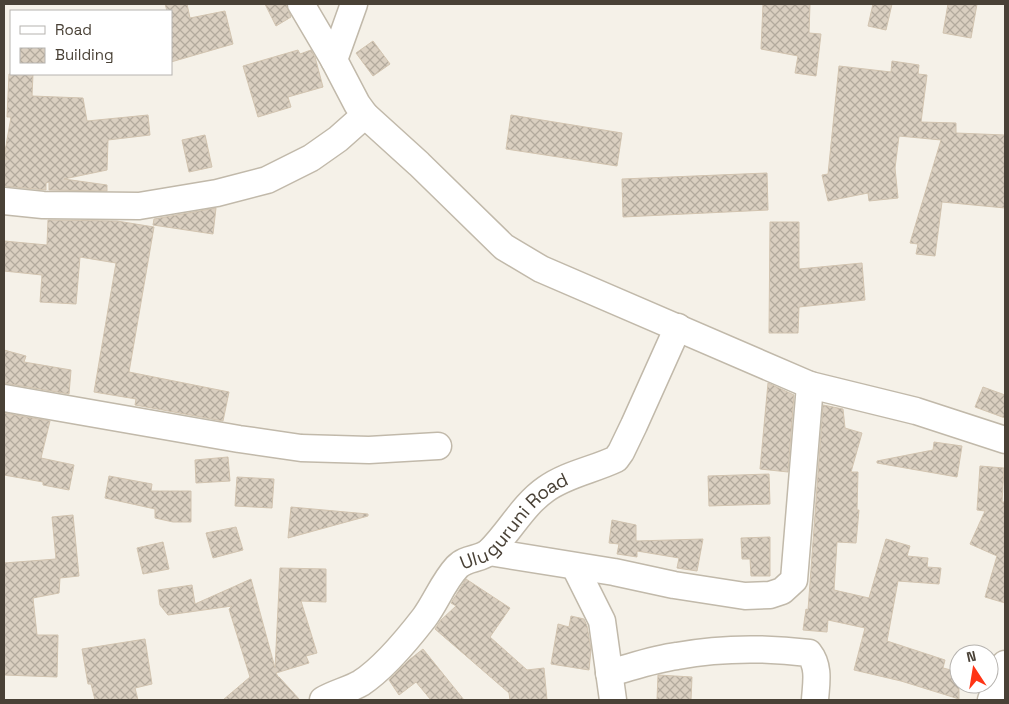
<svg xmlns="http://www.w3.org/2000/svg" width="1009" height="704" font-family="'Space Grotesk',sans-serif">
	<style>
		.building { fill: url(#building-cross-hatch); stroke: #d2c4b0 }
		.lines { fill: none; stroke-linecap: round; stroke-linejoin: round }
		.minor-casing { stroke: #c1b9aa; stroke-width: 29 }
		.minor { stroke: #fff; stroke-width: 26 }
		.labels { text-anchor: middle; stroke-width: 4; stroke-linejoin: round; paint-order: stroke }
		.street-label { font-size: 19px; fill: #494136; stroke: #fff }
	</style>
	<defs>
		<pattern id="building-cross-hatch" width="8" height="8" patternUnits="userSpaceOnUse" patternTransform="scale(1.25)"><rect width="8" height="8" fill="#dacfc0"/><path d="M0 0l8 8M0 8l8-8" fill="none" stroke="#b3aa9d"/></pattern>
	</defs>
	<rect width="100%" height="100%" fill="#f5f1e8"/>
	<!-- building -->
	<g class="building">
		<polygon points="165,4 187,4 190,18 225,11 233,44 171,62 171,11 167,11"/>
		<polygon points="265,4 286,4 291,17 276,26"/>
		<polygon points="763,4 810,4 809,33 821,34 816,76 795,73 798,56 761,49"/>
		<polygon points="873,4 892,4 886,30 868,26"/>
		<polygon points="948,4 977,4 971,38 943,33"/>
		<polygon points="373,41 390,64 373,76 356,53"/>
		<polygon points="298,50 300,54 311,50 315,57 323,87 288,97 291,107 258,117 243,66"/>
		<polygon points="892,61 919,65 918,74 927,75 921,122 956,123 956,133 1005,135 1005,208 942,202 935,256 916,254 918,244 910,243 941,140 899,136 895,168 898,198 869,201 868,193 828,201 822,175 828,174 839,66 891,72"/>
		<polygon points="9,74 33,74 32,96 83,98 87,121 148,115 150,135 108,140 107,170 64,179 107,185 107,191 49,190 49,182 46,183 46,190 4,186 4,157 11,117 7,117"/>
		<polygon points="511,115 622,133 617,166 506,149"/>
		<polygon points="205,135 212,167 189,172 182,140"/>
		<polygon points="767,173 768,210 623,217 622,179"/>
		<polygon points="216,208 213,234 153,225 154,219"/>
		<polygon points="48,220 117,221 154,227 129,372 229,392 223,421 135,405 136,399 94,392 116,263 80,257 76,304 40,302 42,275 4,271 4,241 47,245"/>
		<polygon points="770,222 799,222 799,269 862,263 865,300 799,307 798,333 769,333"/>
		<polygon points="4,350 26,356 24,362 71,370 69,394 4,383"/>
		<polygon points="768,383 794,395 788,472 760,469"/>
		<polygon points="983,387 1005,395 1005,418 975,407"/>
		<polygon points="823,405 843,409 845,428 862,433 851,472 858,472 857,510 859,510 856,543 837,542 834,590 869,598 886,539 910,546 907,556 928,558 927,567 941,568 939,584 898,581 887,641 945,660 943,668 959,672 959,699 901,681 854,670 865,628 828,620 827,632 803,630 806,609 808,610"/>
		<polygon points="4,413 50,421 41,458 74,465 69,490 43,485 43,482 4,475"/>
		<polygon points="934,442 962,446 957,477 877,463 877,461 933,450"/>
		<polygon points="228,457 230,481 196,483 195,460"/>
		<polygon points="980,466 1004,468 1002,502 1005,502 1005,603 985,597 997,556 970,544 985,511 977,510"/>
		<polygon points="769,474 770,504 709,506 708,476"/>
		<polygon points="109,476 152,484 151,491 191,491 191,522 173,522 155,518 155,509 105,498"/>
		<polygon points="237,477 274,479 272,508 235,506"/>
		<polygon points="291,507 368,514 368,516 288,538"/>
		<polygon points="73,515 79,576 60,578 59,593 33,598 37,635 58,635 57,677 4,675 4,563 56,559 52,517"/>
		<polygon points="612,520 636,525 636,541 703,539 697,571 677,568 679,558 637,551 637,557 617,554 619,544 609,543"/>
		<polygon points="236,527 243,550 213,558 206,533"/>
		<polygon points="770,537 770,576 751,576 750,559 742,559 741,538"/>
		<polygon points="163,542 169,569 143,574 137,548"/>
		<polygon points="280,568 326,569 326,602 301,601 317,653 306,656 309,663 276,673 278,677 279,677 300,700 223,700 250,677 229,609 232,606 168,615 160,605 158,590 192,585 195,604 251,579 275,668"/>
		<polygon points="466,579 510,608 490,637 527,670 544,668 547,700 510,700 509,693 435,629 441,620 456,606 451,603"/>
		<polygon points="571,616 584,619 587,626 591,649 589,670 551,664 558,624 569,627"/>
		<polygon points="145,639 152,684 135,688 138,700 95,700 91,684 88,684 82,649"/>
		<polygon points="423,649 464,700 431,700 416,682 399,695 389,680 409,660"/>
		<polygon points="658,675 692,677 691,700 657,700"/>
	</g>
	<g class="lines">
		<defs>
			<g id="minor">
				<polyline points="301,4 334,60 357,104 365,115 419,164 504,247 541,269 810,385 916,411 1005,440"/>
				<polyline points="334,60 354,4"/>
				<polyline points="4,201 43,205 139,206 217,193 267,180 311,158 338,139 365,115"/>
				<polyline points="4,398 239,439 301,448 369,450 438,446"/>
				<polyline points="489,552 614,572 674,585 745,596 770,595 782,591 794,580 810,385"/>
				<polyline points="575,567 602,621 613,700"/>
				<path d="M609,673c23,-6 45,-14 68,-17 42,-8 90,-8 132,-3 11,14 7,31 6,47"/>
				<path id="s1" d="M323,700c12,-7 26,-10 38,-17 23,-15 46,-43 63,-65 12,-16 19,-36 33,-51 9,-10 24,-7 33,-16 20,-20 33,-46 56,-62 21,-15 47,-19 70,-30l5,-7 13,-27 44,-98"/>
				<polyline points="991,700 1005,664"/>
			</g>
		</defs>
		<!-- minor casing -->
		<use href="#minor" class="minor-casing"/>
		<!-- minor -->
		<use href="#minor" class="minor"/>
	</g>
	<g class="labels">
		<!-- street labels -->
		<g class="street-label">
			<text dy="7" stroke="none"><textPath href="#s1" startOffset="268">Uluguruni Road</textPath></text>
		</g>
	</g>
	<!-- border -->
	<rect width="1009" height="704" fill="none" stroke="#494136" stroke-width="10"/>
	<!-- legend -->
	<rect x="10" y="10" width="162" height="65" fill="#ffffff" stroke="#b6b3af"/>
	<rect x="20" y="26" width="25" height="8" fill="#ffffff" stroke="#b6b3af"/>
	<text x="55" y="35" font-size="15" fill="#494136">Road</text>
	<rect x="20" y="48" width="25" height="15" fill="url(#building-cross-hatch)" stroke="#b6b3af"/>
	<text x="55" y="60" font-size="15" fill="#494136">Building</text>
	<!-- north arrow -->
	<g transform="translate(974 669) rotate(348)"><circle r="24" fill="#ffffff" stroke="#b6b3af"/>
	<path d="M0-4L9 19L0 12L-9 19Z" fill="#ff3415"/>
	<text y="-8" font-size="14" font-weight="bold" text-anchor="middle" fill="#494136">N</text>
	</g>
</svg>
